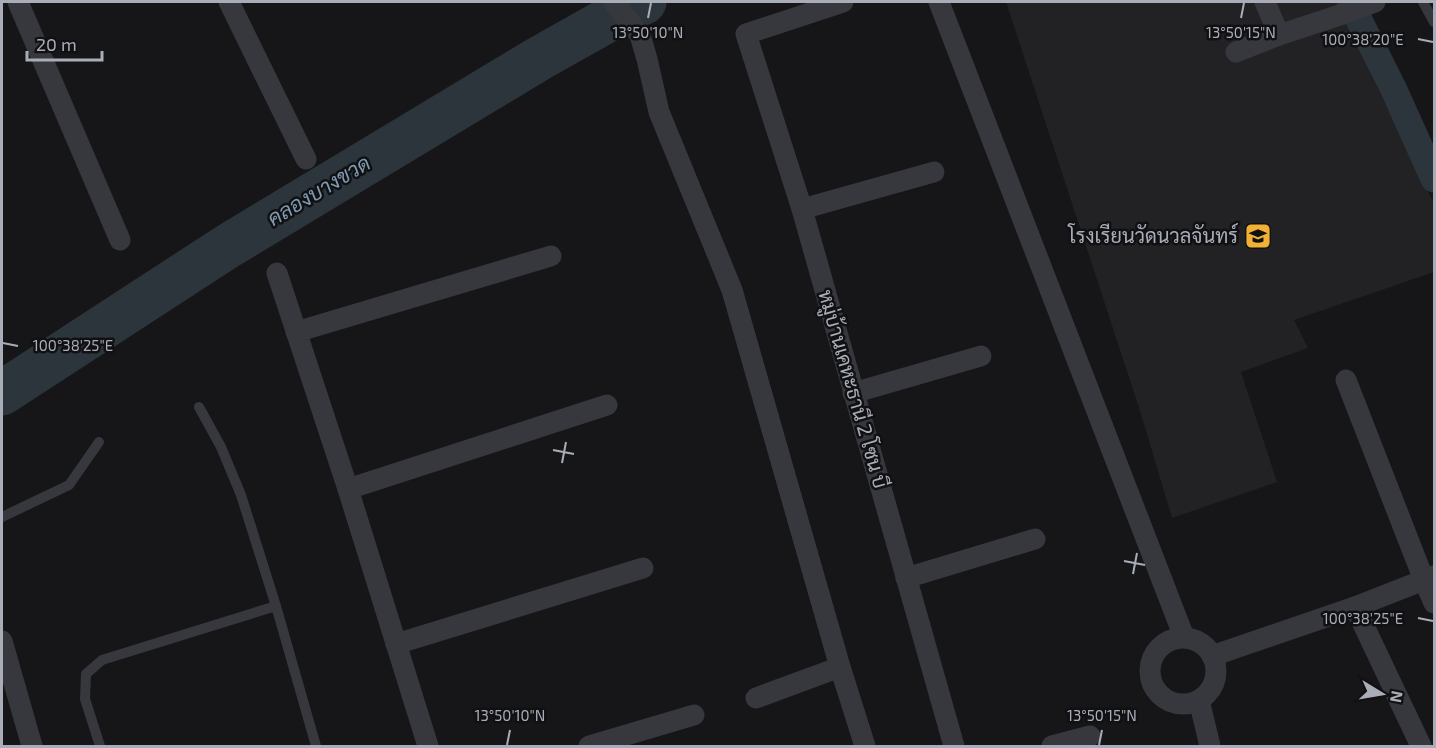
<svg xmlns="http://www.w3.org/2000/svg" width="1436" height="748" font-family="'Exo 2',Sarabun,sans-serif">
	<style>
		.built { fill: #222225 }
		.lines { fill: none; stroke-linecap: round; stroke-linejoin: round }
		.canal { stroke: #2c353c; stroke-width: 27 }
		.river { stroke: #2c353c; stroke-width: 45 }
		.service { stroke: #37383d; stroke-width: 10 }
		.minor { stroke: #37383d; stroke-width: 21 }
		.ticks { fill: none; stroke: #a8adb8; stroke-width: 2 }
		.labels { text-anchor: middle; stroke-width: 5; stroke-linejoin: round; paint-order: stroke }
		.poi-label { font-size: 20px; fill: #a8adb8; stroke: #111113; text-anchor: end }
		.street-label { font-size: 20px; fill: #a8adb8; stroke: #111113 }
		.water-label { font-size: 21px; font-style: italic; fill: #7f9bb3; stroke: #111113 }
		.ticks-label { font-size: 15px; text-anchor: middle; fill: #a8adb8; stroke: #111113; stroke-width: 5; stroke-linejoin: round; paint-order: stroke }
	</style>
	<rect width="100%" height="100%" fill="#161618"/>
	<!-- built -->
	<polygon class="built" points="1006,2 1336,2 1434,204 1434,272 1294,320 1308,348 1241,372 1277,482 1172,518 1141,414"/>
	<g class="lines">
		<!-- canal -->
		<polyline class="canal" points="1350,2 1394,90 1434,179"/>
		<!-- river -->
		<polyline class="river" points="2,393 228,246 540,58 629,8 644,2"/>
		<!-- service -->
		<g class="service">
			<polyline points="1423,2 1434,22"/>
			<polyline points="199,407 221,447 241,495 276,606"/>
			<polyline points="2,517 69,485 99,442"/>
			<polyline points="100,746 85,699 86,674 102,660 276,606 316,746"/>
		</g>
		<!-- minor -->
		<g class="minor">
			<polyline points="18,2 120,240"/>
			<polyline points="229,2 306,159"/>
			<polyline points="614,2 640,35 647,59 659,112 732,290 840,667 756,698"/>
			<polyline points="843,2 746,34 802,209 954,746"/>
			<polyline points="939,2 1184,637"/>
			<polyline points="1265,2 1279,35"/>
			<polyline points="1236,52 1279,35 1349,12 1375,2"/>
			<polyline points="802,209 934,172"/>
			<polyline points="277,273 348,489 428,746"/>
			<polyline points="296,332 551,256"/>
			<polyline points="1346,380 1424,580 1434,603"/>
			<polyline points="853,393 981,356"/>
			<polyline points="348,489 607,405"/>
			<polyline points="906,578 1035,539"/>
			<polyline points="1355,607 1421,746"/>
			<circle cx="1183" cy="671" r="33"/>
			<polyline points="2,641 32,746"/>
			<polyline points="396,644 643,568"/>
			<polyline points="1212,656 1355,607 1434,576"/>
			<polyline points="840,667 865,746"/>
			<polyline points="1199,700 1210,746"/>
			<polyline points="589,746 694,715"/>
			<polyline points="1052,746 1090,736"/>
		</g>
	</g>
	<!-- ticks -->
	<path class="ticks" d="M648,18l3,-15M1241,18l3,-15M1418,39l15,3M3,343l15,3M553,450l21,4M562,463l4,-21M1124,561l21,4M1133,574l4,-21M1418,618l15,3M507,745l3,-15M1099,745l3,-15"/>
	<!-- icons -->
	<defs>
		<symbol id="school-square" viewBox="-11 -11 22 22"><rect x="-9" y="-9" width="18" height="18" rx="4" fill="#f2b134" stroke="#111113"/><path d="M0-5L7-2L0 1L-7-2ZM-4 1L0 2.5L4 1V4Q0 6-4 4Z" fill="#111"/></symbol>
	</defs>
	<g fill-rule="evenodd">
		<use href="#school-square" x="1243" y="221" width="30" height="30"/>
	</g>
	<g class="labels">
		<!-- poi labels -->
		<g class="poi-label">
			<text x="1238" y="243">โรงเรียนวัดนวลจันทร์</text>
		</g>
		<!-- street labels -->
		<g class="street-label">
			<text transform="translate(853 389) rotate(74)" y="7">หมู่บ้านเคหะธานี 2 โซน บี</text>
		</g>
		<!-- water labels -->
		<g class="water-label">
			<text transform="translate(319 191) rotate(-31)" y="7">คลองบางขวด</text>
		</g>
	</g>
	<g class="ticks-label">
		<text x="648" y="38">13°50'10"N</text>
		<text x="1241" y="38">13°50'15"N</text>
		<text x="1363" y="45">100°38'20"E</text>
		<text x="73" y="351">100°38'25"E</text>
		<text x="1363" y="624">100°38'25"E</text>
		<text x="510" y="721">13°50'10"N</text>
		<text x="1102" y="721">13°50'15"N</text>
	</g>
	<!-- border -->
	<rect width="1436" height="748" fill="none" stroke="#a8adb8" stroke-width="6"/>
	<!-- north arrow -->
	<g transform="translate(1382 694) rotate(101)" stroke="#111113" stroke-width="4.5" paint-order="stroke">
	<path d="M0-4.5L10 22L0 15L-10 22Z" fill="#a8adb8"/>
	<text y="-9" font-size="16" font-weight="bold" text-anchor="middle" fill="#a8adb8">N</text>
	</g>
	<!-- scale -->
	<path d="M27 51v9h75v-9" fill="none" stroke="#a8adb8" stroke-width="3"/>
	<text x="36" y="51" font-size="18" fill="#a8adb8" stroke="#111113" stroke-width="4.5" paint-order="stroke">20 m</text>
</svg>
